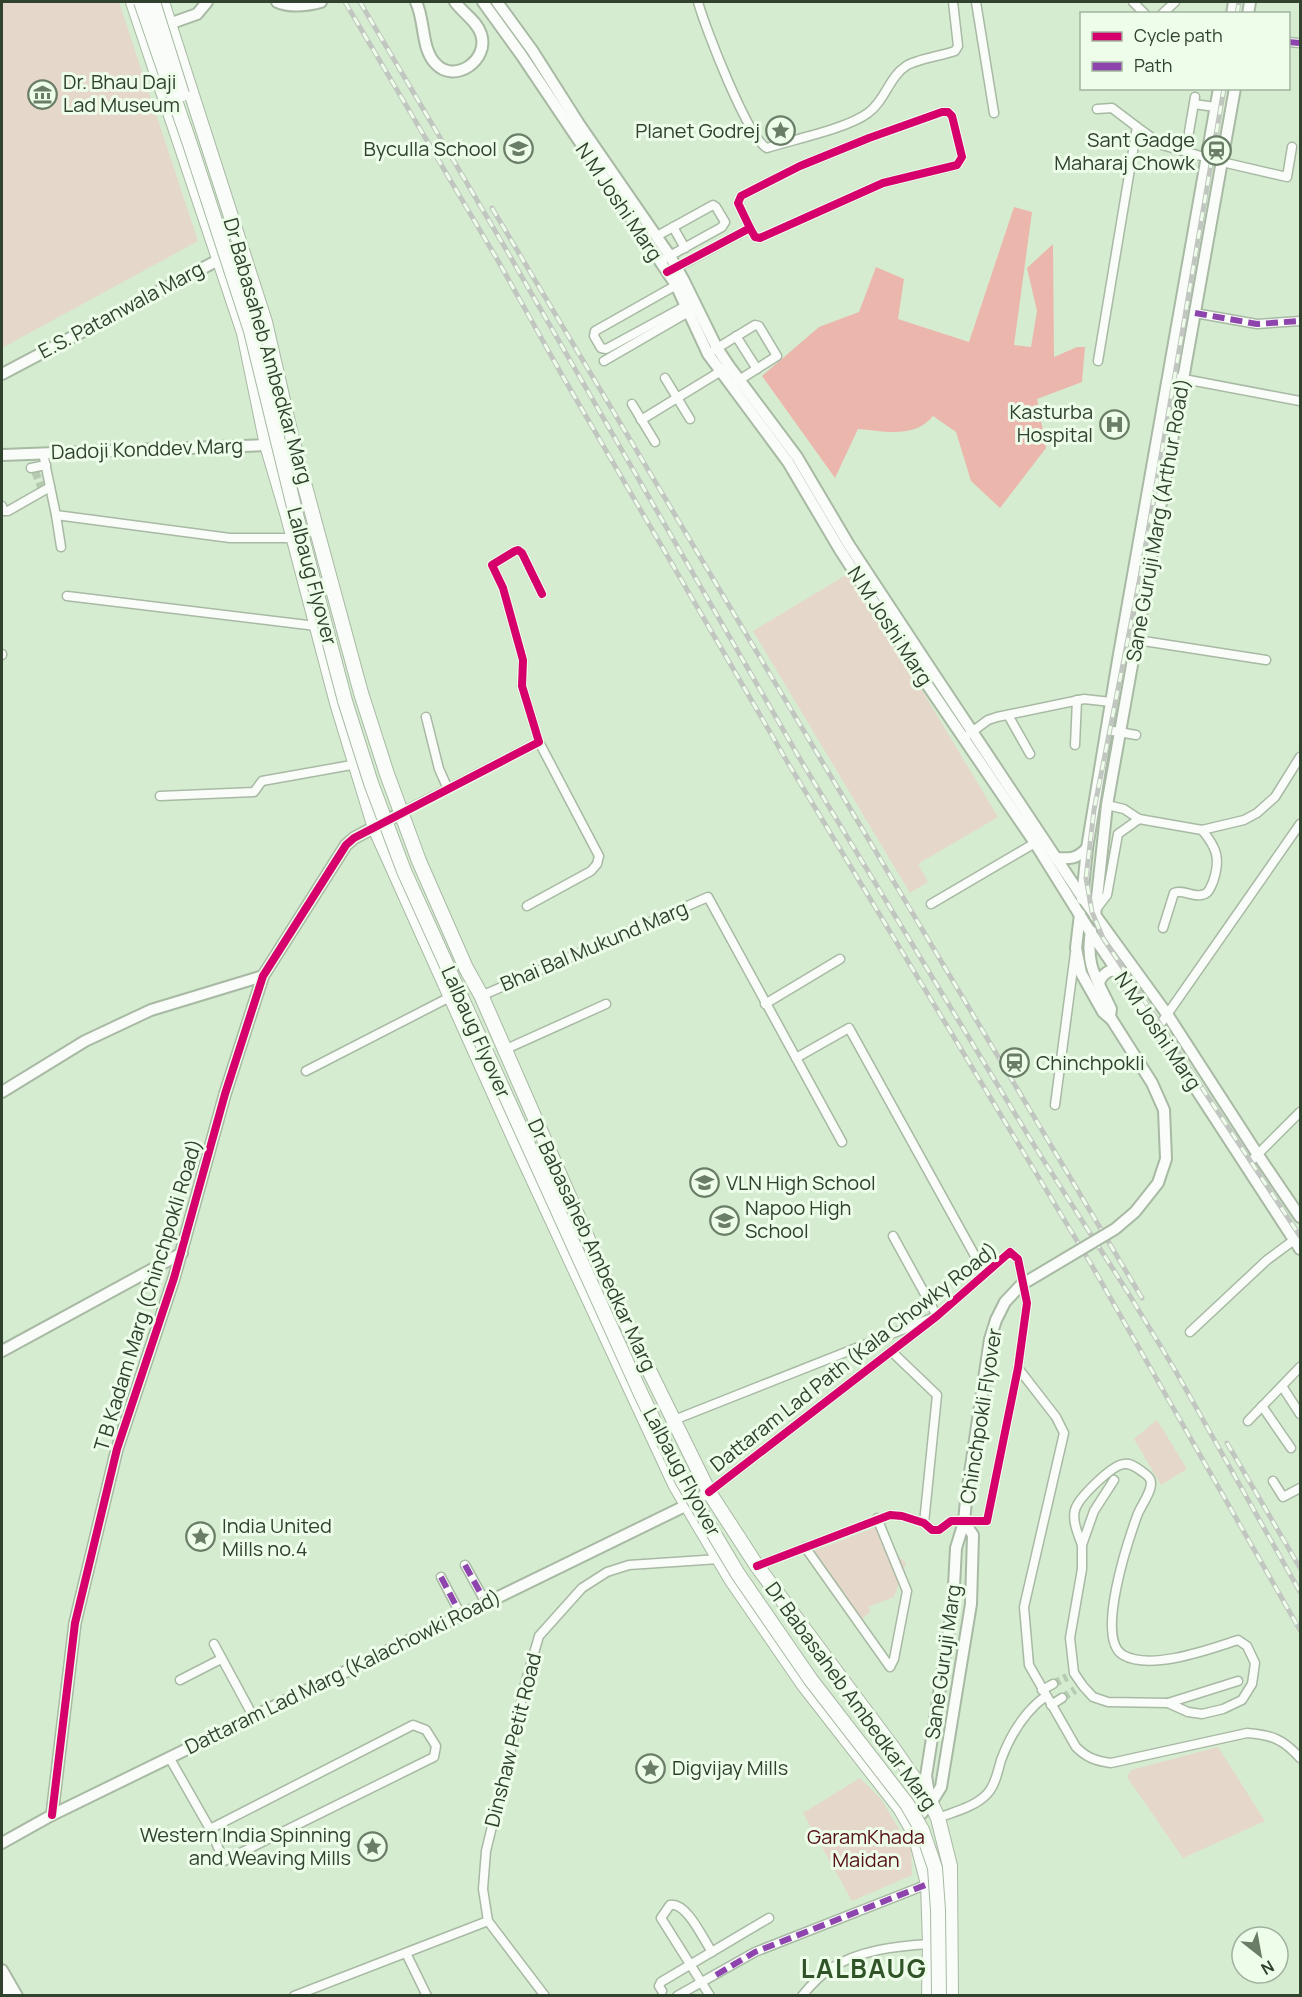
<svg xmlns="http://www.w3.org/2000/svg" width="1302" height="1997" font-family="Manrope,sans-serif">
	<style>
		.green { fill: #e5d7ca }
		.forest { fill: #ebb7ac }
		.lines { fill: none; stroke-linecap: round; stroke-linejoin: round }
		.minor-tunnel { stroke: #b5cab0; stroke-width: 8; stroke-dasharray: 8 4; stroke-linecap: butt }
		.minor-casing { stroke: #a8b9a4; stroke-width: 11 }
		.tertiary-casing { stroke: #a8b9a4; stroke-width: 14 }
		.secondary-casing { stroke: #a8b9a4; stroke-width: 14 }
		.trunk-casing { stroke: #a8b9a4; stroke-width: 16 }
		.minor { stroke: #f9fcf8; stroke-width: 8 }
		.tertiary { stroke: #f9fcf8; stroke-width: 10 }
		.secondary { stroke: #f9fcf8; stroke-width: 10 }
		.trunk { stroke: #f9fcf8; stroke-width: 14 }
		.rail-casing { stroke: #c1c7c0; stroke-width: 5 }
		.rail { stroke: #edfde9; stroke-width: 3; stroke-dasharray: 9; stroke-linecap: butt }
		.secondary-bridge-casing { stroke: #a8b9a4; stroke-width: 14; stroke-linecap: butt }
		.trunk-bridge-casing { stroke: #a8b9a4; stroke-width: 16; stroke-linecap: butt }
		.secondary-bridge { stroke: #f9fcf8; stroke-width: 10 }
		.trunk-bridge { stroke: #f9fcf8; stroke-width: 14 }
		.quiet { stroke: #8e44ad; stroke-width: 6; stroke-dasharray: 12 6; stroke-linecap: butt }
		.cycleway-casing { stroke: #edfde9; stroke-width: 11 }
		.cycleway { stroke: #d6006c; stroke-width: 8 }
		.labels { text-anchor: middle; stroke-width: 6; stroke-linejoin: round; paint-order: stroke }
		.poi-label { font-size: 20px; fill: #30412d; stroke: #edfde9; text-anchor: start }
		.street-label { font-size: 20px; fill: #30412d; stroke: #edfde9 }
		.park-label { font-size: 20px; fill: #551017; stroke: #edfde9 }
		.district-label { font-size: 26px; font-weight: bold; letter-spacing: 1.5px; fill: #305428; stroke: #edfde9 }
	</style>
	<rect width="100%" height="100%" fill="#d6ecd1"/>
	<!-- green -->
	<g class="green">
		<polygon points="2,2 119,2 198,241 2,348"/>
		<polygon points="851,572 998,817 918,864 928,882 910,893 753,631"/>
		<polygon points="1157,1420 1187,1469 1161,1485 1134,1439"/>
		<polygon points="882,1525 891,1550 906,1563 894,1597 868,1607 871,1611 861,1620 814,1551"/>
		<polygon points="1218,1747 1265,1821 1183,1858 1127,1777 1131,1770"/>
		<polygon points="860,1778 881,1799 911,1849 912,1875 852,1901 803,1813"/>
	</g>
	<!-- forest -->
	<path class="forest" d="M1014,207l18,5 -18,133 17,2 6,-36 -10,-43 26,-24 1,113 23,-10h8l-3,35 -45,17 9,49 -46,60 -29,-27 -15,-49 -23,-16c-18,23 -50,15 -75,13l-23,49 -73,-102 57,-49 40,-15 17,-45 28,12 -6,40 71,23z"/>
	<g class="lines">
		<!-- minor-tunnel -->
		<g class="minor-tunnel">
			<polyline points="35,471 42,489"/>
			<polyline points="1053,1684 1067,1677"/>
			<polyline points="1062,1698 1075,1690"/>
		</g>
		<defs>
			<g id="minor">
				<path d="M698,2c7,25 50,137 69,146 28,-9 79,-19 101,-35 17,-12 21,-36 38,-47 11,-7 35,-10 49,-15l3,-5 -5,-44"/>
				<polyline points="976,2 994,113"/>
				<polyline points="1133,2 1145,14"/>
				<polyline points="1162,14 1175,2"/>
				<polyline points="1288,42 1300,43"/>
				<polyline points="1194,104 1215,107"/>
				<polyline points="1097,109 1112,108 1137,127"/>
				<polyline points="1189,132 1195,97"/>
				<polyline points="673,227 685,248"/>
				<polyline points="657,236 713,205 716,207 725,222 722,227 666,258"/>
				<polyline points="672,270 750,228 755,237 760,238 883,183 957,165 962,157 952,116 948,112 942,112 869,138 800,166 741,196 738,203 750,228"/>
				<polyline points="680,283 595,331 594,336 601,348 606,349 689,304"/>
				<polyline points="1195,313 1257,324 1300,321"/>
				<polyline points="736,336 757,369"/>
				<polyline points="714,350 755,325 759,326 777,356 736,382"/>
				<polyline points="604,361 692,310"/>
				<polyline points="1098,361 1137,127 1162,145 1222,162 1287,177 1292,147"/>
				<polyline points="1168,376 1300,401"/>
				<polyline points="665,378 690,419"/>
				<polyline points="632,404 655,442"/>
				<polyline points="641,420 726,368"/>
				<polyline points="43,453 56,515 230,538 293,538"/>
				<polyline points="31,468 46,465"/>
				<polyline points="2,506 4,511 8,511 50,487"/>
				<polyline points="56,515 61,547"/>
				<polyline points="67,596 316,626"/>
				<polyline points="1137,640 1266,660"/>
				<polyline points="2,654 2,655"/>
				<polyline points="1008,715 1030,754"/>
				<polyline points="426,717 439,769 448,789"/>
				<polyline points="1107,730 1136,735"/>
				<polyline points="969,734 988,720 997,717 1084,699 1111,702"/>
				<polyline points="1075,745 1077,700"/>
				<polyline points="160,796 254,792 262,781 357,764"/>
				<polyline points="1107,805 1124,809 1139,819 1202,830 1244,820 1257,813 1275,797 1300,757"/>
				<polyline points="403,812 539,742 522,686 523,660 503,588 492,565 515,551 518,550 522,553 542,594"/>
				<polyline points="931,904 1035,843"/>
				<polyline points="527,906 591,871 597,864 599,856 539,742"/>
				<polyline points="1097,908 1107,895 1118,834 1139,819"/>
				<path d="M1163,928l11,-35c9,-4 18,4 27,2 8,-1 9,-7 12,-13 8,-23 4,-34 -11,-52"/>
				<polyline points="481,996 708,897 842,1142"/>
				<polyline points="765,1004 840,959"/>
				<polyline points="1157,1029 1300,824"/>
				<polyline points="504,1050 606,1004"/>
				<polyline points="796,1058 849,1028 985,1274"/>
				<polyline points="306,1071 450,997"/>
				<polyline points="1055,1105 1075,953"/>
				<polyline points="1246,1166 1300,1112"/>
				<polyline points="1190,1332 1267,1260 1294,1240"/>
				<polyline points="891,1351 937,1395 924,1523"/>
				<path d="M1018,1368l38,49 8,16 -40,174 5,58 47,82c11,11 20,14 35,16l136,-30c25,2 36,6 53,25"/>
				<polyline points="1282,1386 1300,1414"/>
				<polyline points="1262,1406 1291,1448"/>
				<polyline points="674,1420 937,1316 893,1236"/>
				<polyline points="1248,1421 1300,1367"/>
				<polyline points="1273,1481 1283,1497 1300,1488"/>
				<polyline points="709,1492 937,1316 1010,1252 1018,1259 1027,1303 1018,1368 987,1521 951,1521 939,1530 932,1530 924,1523 902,1516 890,1515 757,1566"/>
				<path d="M1082,1545c-4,-11 -10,-24 -7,-35 3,-12 37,-45 49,-46 7,-1 11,3 16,6 4,3 8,5 10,9 5,10 -10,27 -13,37 -9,25 -42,123 -14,139 28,16 87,-6 115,-15l9,6 8,17 -3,21 -10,16 -19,9 -21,5 -14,-2 -20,-9 -60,-1 -15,-5 -10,-11 -9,-13 -4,-35 12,-69v-24l12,-34 20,-31"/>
				<polyline points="805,1547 890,1667 894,1659 907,1591 877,1518"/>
				<polyline points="465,1565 486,1603"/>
				<polyline points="441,1577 461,1615"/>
				<polyline points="214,1644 253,1716"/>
				<polyline points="180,1680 221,1659"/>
				<polyline points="1042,1690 1053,1684"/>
				<polyline points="1168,1703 1238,1681"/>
				<polyline points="1051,1705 1062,1698"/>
				<polyline points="169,1757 210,1829 224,1861 434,1757 436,1746 426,1730 413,1725 210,1829"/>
				<path d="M938,1818c15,-6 37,-11 49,-24 8,-8 11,-23 14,-34 9,-24 24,-49 45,-64"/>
				<polyline points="406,1953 427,1996"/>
				<polyline points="662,1991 659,1986 661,1982 769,1918"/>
				<polyline points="294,1996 488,1921"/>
				<polyline points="545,1996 488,1921 483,1889 486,1851 511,1749 525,1684 539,1636 582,1588 607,1572 629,1565 719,1559"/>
				<polyline points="677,1996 755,1952 928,1884"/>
				<path d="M710,1996l-49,-78 9,-13c17,-3 33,34 42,47"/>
				<path d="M802,1996c8,-10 17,-20 28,-27 28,-19 67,-23 100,-25"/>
			</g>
			<g id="tertiary">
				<path d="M277,2c14,6 29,4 44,0"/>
				<path d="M416,2c9,18 5,46 19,61 19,22 55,-3 46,-29 -4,-13 -18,-21 -26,-32"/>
				<polyline points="169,24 197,14 207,2"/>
				<polyline points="2,374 241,248"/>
				<polyline points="2,455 267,445 274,443"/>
				<polyline points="2,1092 85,1041 151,1010 263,976"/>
				<polyline points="2,1351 182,1253"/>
				<polyline points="52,1815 75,1623 117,1449 174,1278 225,1094 263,976 346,845 354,838 403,812"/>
				<polyline points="2,1970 17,1996"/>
				<polyline points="2,1985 9,1996"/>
			</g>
			<g id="secondary">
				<polyline points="483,2 522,56 676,285 708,354 788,462 840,550 922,677 1035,843 1091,933 1157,1029 1300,1249"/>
				<polyline points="497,2 532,50 579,124 670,256 684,281 717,348 729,366 797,457 849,545 932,671 1082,897 1167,1014 1258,1155 1300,1217"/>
				<polyline points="1232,14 1234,2"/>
				<polyline points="1248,14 1250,2"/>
				<path d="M1056,858c14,1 21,1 31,-10"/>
				<polyline points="1082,899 1087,848 1118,660 1219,88"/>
				<polyline points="1080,914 1076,948 1081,973 1103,1012 1112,1020"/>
				<polyline points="1095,916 1107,805 1235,88"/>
				<path d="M1091,931c-6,35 6,48 20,78l-1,7"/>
				<path d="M1099,985l1,-5c5,-8 11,-12 19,-7"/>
				<polyline points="930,1800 926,1776 953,1605 956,1548 964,1522 966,1500"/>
				<polyline points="912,1824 931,1803 941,1787 971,1604 973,1535 964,1522"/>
				<polyline points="2,1843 52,1815 687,1505 709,1492"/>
			</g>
			<g id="trunk">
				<polyline points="133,2 244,333 267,445 287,513 337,703 375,828 520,1151 676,1486 731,1579 804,1685 900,1808 915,1834 928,1884 930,1944 929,1996"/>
				<polyline points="162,2 265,322 291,435 361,693 387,774 419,861 466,968 481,995 614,1299 709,1492 757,1566 893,1748 931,1803 938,1818 950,1866 951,1996"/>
			</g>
		</defs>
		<!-- minor casing -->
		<use href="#minor" class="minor-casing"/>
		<!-- tertiary casing -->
		<use href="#tertiary" class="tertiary-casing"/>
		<!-- secondary casing -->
		<use href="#secondary" class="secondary-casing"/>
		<!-- trunk casing -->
		<use href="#trunk" class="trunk-casing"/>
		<!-- minor -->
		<use href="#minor" class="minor"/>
		<!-- tertiary -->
		<use href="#tertiary" class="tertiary"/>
		<!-- secondary -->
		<use href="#secondary" class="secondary"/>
		<!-- trunk -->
		<use href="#trunk" class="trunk"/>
		<defs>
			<g id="rail">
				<polyline points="345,2 497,259 562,375 788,763 1091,1264 1300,1630"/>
				<polyline points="360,2 507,251 800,759 1037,1150 1127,1291 1175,1370 1300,1592"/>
				<polyline points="1237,14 1239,2"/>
				<polyline points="1224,88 1141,573 1094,810 1086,878 1092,912 1103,938 1300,1236"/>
				<polyline points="492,208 1142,1298"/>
				<polyline points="1227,1443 1300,1568"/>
			</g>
		</defs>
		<!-- rail casing -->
		<use href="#rail" class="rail-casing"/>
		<!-- rail -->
		<use href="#rail" class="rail"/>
		<defs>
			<polyline id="secondary-bridge" points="966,1500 990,1339 996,1320 1005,1302 1021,1285 1115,1229 1135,1212 1158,1183 1166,1159 1164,1110 1152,1083 1112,1020"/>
			<g id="trunk-bridge">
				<polyline points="141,2 190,144 251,331 295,511 345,701 371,783 404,871 641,1394 683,1482 738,1574 811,1680 907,1804 922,1830 935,1868 938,1910 939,1996"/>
				<polyline points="153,2 182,94"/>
			</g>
		</defs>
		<!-- secondary-bridge casing -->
		<use href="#secondary-bridge" class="secondary-bridge-casing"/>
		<!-- trunk-bridge casing -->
		<use href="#trunk-bridge" class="trunk-bridge-casing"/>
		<!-- secondary-bridge -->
		<use href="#secondary-bridge" class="secondary-bridge"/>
		<!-- trunk-bridge -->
		<use href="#trunk-bridge" class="trunk-bridge"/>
		<!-- quiet -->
		<g class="quiet">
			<polyline points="1288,42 1300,43"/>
			<polyline points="1195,313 1257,324 1300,321"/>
			<polyline points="465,1565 486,1603"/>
			<polyline points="441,1577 461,1615"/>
			<polyline points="716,1975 755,1952 928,1884"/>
		</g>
		<defs>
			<g id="cycleway">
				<polyline points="667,272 750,228 755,237 760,238 883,183 957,165 962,157 952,116 948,112 942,112 869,138 800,166 741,196 738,203 750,228"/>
				<polyline points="709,1492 937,1316 1010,1252 1018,1259 1027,1303 1018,1368 987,1521 951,1521 939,1530 932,1530 924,1523 902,1516 890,1515 757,1566"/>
				<polyline points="52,1815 75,1623 117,1449 174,1278 225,1094 263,976 346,845 354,838 539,742 522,686 523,660 503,588 492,565 515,551 518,550 522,553 542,594"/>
			</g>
		</defs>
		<!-- cycleway casing -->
		<use href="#cycleway" class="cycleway-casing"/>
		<!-- cycleway -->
		<use href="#cycleway" class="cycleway"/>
	</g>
	<!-- icons -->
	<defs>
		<symbol id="museum-ring" viewBox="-11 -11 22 22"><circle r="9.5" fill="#edfde9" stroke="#6a7d66" stroke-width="1.5"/><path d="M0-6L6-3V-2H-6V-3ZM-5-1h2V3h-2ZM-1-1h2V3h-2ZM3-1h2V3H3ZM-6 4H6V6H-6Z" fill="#6a7d66"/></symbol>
		<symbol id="sight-ring" viewBox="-11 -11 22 22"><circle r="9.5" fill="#edfde9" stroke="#6a7d66" stroke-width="1.5"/><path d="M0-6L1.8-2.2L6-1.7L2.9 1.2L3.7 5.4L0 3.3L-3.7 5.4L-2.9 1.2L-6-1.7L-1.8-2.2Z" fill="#6a7d66"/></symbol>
		<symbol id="school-ring" viewBox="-11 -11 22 22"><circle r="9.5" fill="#edfde9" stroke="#6a7d66" stroke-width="1.5"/><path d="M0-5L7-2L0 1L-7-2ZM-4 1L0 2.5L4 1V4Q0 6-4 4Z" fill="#6a7d66"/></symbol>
		<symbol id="station-ring" viewBox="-11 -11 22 22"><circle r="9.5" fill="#edfde9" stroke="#6a7d66" stroke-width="1.5"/><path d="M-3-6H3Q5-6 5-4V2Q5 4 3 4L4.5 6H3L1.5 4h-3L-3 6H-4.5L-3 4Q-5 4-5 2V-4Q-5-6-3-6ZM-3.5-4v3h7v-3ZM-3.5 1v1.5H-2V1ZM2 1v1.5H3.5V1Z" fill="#6a7d66"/></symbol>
		<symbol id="hospital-ring" viewBox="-11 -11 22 22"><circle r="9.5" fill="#edfde9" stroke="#6a7d66" stroke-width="1.5"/><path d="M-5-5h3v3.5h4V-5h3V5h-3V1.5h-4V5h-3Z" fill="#6a7d66"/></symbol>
	</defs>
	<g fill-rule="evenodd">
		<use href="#museum-ring" x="26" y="78" width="33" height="33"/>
		<use href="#sight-ring" x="764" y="114" width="33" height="33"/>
		<use href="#school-ring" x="502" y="132" width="33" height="33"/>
		<use href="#station-ring" x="1200" y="134" width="33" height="33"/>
		<use href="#hospital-ring" x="1098" y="408" width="33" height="33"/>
		<use href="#station-ring" x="998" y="1046" width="33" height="33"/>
		<use href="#school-ring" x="688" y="1166" width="33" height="33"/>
		<use href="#school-ring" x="708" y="1204" width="33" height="33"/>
		<use href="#sight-ring" x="184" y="1520" width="33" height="33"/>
		<use href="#sight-ring" x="634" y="1752" width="33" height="33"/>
		<use href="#sight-ring" x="356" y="1830" width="33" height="33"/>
	</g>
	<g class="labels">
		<!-- poi labels -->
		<g class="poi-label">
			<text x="63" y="89">Dr. Bhau Daji<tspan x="63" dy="23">Lad Museum</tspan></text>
			<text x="760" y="138" text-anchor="end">Planet Godrej</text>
			<text x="1195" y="147" text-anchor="end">Sant Gadge<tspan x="1195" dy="23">Maharaj Chowk</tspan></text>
			<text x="497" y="156" text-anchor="end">Byculla School</text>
			<text x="1093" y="419" text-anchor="end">Kasturba<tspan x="1093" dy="23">Hospital</tspan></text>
			<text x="1036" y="1070">Chinchpokli</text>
			<text x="726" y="1190">VLN High School</text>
			<text x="745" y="1215">Napoo High<tspan x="745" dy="23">School</tspan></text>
			<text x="222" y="1533">India United<tspan x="222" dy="23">Mills no.4</tspan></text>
			<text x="672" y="1775">Digvijay Mills</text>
			<text x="351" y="1842" text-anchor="end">Western India Spinning<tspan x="351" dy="23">and Weaving Mills</tspan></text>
		</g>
		<!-- street labels -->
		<g class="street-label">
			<text transform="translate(619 202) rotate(56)" y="7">N M Joshi Marg</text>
			<text transform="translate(121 310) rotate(-28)" y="7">E.S. Patanwala Marg</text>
			<text transform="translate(268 351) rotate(74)" y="7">Dr Babasaheb Ambedkar Marg</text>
			<text transform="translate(147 449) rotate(-2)" y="7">Dadoji Konddev Marg</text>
			<text transform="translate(1158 520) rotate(-80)" y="7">Sane Guruji Marg (Arthur Road)</text>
			<text transform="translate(312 576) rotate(75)" y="7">Lalbaug Flyover</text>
			<text transform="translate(890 626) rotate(57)" y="7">N M Joshi Marg</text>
			<text transform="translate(594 946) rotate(-23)" y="7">Bhai Bal Mukund Marg</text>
			<text transform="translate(1158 1031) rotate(56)" y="7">N M Joshi Marg</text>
			<text transform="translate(476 1032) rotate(66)" y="7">Lalbaug Flyover</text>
			<text transform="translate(592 1245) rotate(65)" y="7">Dr Babasaheb Ambedkar Marg</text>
			<text transform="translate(148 1295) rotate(-73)" y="7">T B Kadam Marg (Chinchpokli Road)</text>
			<text transform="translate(854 1357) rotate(-38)" y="7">Dattaram Lad Path (Kala Chowky Road)</text>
			<text transform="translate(981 1416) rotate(-81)" y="7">Chinchpokli Flyover</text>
			<text transform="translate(682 1472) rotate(62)" y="7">Lalbaug Flyover</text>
			<text transform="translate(943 1662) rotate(-82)" y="7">Sane Guruji Marg</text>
			<text transform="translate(343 1672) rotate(-26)" y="7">Dattaram Lad Marg (Kalachowki Road)</text>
			<text transform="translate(851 1696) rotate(54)" y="7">Dr Babasaheb Ambedkar Marg</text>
			<text transform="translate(513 1740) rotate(-76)" y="7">Dinshaw Petit Road</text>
		</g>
		<!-- park labels -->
		<g class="park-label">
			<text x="866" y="1844">GaramKhada<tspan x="866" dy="23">Maidan</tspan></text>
		</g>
		<!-- district labels -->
		<g class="district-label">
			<text x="864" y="1978">LALBAUG</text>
		</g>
	</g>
	<!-- border -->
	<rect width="1302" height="1997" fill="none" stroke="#30412d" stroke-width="6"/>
	<!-- legend -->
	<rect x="1080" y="12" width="210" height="78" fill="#edfde9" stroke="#a1b29e" stroke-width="1.5"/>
	<rect x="1092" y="32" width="30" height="9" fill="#d6006c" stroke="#a1b29e" stroke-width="1.5"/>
	<text x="1134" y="42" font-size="18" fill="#30412d">Cycle path</text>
	<rect x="1092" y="62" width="30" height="9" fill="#8e44ad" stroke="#a1b29e" stroke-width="1.5"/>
	<text x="1134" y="72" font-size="18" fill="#30412d">Path</text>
	<!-- north arrow -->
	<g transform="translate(1260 1955) rotate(149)"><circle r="28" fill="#edfde9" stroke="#a1b29e" stroke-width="1.5"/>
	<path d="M0-4.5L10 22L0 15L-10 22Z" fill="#6a7d66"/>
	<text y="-9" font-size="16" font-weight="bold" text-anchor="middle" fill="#30412d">N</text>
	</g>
</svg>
